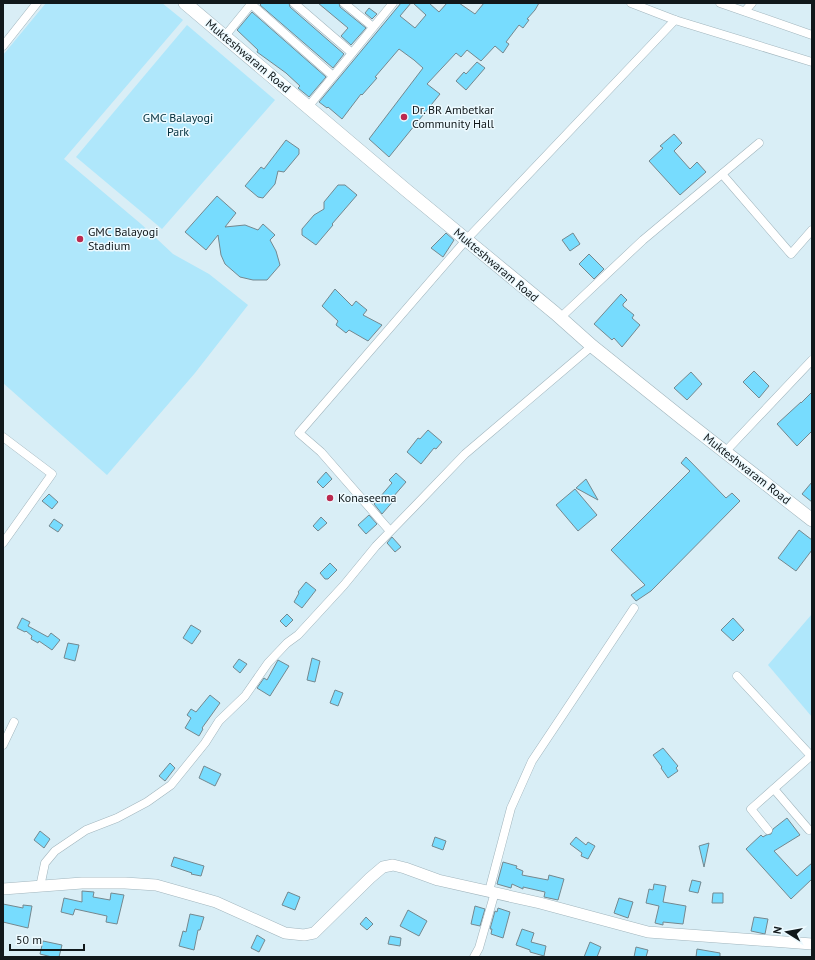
<svg xmlns="http://www.w3.org/2000/svg" width="815" height="960" font-family="'PT Sans',sans-serif">
	<style>
		.green { fill: #afe7fb }
		.building { fill: #77dcfe; stroke: #74888f }
		.lines { fill: none; stroke-linecap: round; stroke-linejoin: round }
		.minor-casing { stroke: #a1b5bd; stroke-width: 9 }
		.secondary-casing { stroke: #a1b5bd; stroke-width: 12 }
		.primary-casing { stroke: #a1b5bd; stroke-width: 14 }
		.minor { stroke: #fff; stroke-width: 8 }
		.secondary { stroke: #fff; stroke-width: 11 }
		.primary { stroke: #fff; stroke-width: 13 }
		.poi-dot { fill: #bb2a4f; stroke: #edfaff; stroke-width: 1.5 }
		.labels { text-anchor: middle; stroke-width: 3; stroke-linejoin: round; paint-order: stroke }
		.street-label { font-size: 12px; fill: #11181b; stroke: #edfaff }
		.poi-label { font-size: 12px; fill: #11181b; stroke: #edfaff; text-anchor: start }
		.park-label { font-size: 12px; fill: #002f3d; stroke: #edfaff }
	</style>
	<rect width="100%" height="100%" fill="#d9eef6"/>
	<!-- green -->
	<g class="green">
		<polygon points="46,3 162,3 183,20 64,159 141,224 173,254 209,274 248,305 195,373 107,475 3,383 3,55"/>
		<polygon points="187,25 275,100 162,229 76,157"/>
		<polygon points="812,614 812,717 768,665"/>
	</g>
	<!-- building -->
	<g class="building">
		<polygon points="262,3 289,3 290,7 344,54 333,68 260,5"/>
		<polygon points="318,3 339,3 340,7 366,28 351,45 341,36 348,28"/>
		<polygon points="401,3 411,3 400,16 415,28 426,15 413,3 429,3 439,12 447,3 459,3 475,14 484,3 539,3 535,10 527,19 529,20 523,28 519,25 506,42 509,44 503,53 495,46 481,61 467,50 461,57 456,53 427,84 440,94 389,157 369,139 423,68 414,60 399,49 375,77 377,78 362,95 361,94 342,119 328,107 327,108 319,102"/>
		<polygon points="369,8 377,14 372,19 365,13"/>
		<polygon points="252,12 326,77 309,97 298,88 300,86 286,73 257,52 258,50 237,30"/>
		<polygon points="477,62 485,68 466,90 456,81 464,72 466,74"/>
		<polygon points="674,134 682,143 674,151 690,169 697,162 706,172 680,195 649,161 663,148 660,146"/>
		<polygon points="286,140 299,149 299,154 284,172 278,171 275,184 263,198 258,197 245,186 261,167 264,169"/>
		<polygon points="338,185 345,185 357,195 332,224 333,225 316,245 302,235 302,229 314,215 324,209 324,202"/>
		<polygon points="217,196 236,213 225,227 245,225 258,230 263,224 275,235 270,240 276,251 280,265 267,280 253,280 240,277 225,264 221,255 218,235 206,250 185,232"/>
		<polygon points="446,233 454,240 443,257 431,248"/>
		<polygon points="573,233 580,244 570,251 562,240"/>
		<polygon points="589,254 604,269 594,279 579,264"/>
		<polygon points="335,289 352,306 356,301 367,310 363,315 382,325 368,341 349,330 346,333 336,325 338,321 322,306"/>
		<polygon points="621,294 627,300 623,304 623,306 634,315 632,318 640,325 622,347 614,338 612,340 594,324"/>
		<polygon points="754,371 769,386 759,398 743,382"/>
		<polygon points="691,372 702,384 687,400 674,388"/>
		<polygon points="812,392 812,431 797,446 777,424 801,402 801,403"/>
		<polygon points="428,430 442,442 436,449 434,448 421,464 407,452 418,438 420,439"/>
		<polygon points="686,457 726,498 732,493 740,501 651,591 636,601 631,595 645,585 611,550 690,471 681,463"/>
		<polygon points="326,472 332,479 323,488 317,482"/>
		<polygon points="396,473 406,482 393,497 395,499 382,514 374,504 392,483 389,480"/>
		<polygon points="586,479 598,500 576,488"/>
		<polygon points="812,482 812,502 802,494"/>
		<polygon points="575,489 597,515 578,531 556,505"/>
		<polygon points="49,494 58,502 52,509 42,501"/>
		<polygon points="369,515 377,524 366,534 358,525"/>
		<polygon points="321,517 327,523 318,531 313,526"/>
		<polygon points="54,519 63,525 58,532 49,526"/>
		<polygon points="799,530 812,540 812,550 796,571 778,558"/>
		<polygon points="392,537 401,547 395,552 387,543"/>
		<polygon points="330,563 337,570 328,579 325,579 320,573"/>
		<polygon points="306,582 316,590 302,608 294,602 299,593 298,592"/>
		<polygon points="287,614 293,620 286,627 280,621"/>
		<polygon points="22,618 30,622 28,626 48,637 51,633 60,640 52,650 39,641 38,643 31,639 32,636 26,631 25,632 17,628"/>
		<polygon points="733,618 744,630 733,641 721,630"/>
		<polygon points="191,625 201,631 192,644 183,638"/>
		<polygon points="68,643 79,645 75,661 64,658"/>
		<polygon points="312,658 320,661 315,682 307,680"/>
		<polygon points="239,659 247,664 240,673 233,667"/>
		<polygon points="278,660 289,666 270,696 257,688 264,678 267,680"/>
		<polygon points="335,690 343,693 338,706 330,703"/>
		<polygon points="210,695 220,703 202,728 203,729 199,736 185,728 191,718 187,715 191,709 196,712"/>
		<polygon points="663,748 678,766 676,768 678,771 668,778 661,768 662,767 653,755"/>
		<polygon points="170,763 175,768 165,781 159,776"/>
		<polygon points="204,766 221,774 215,786 199,778"/>
		<polygon points="787,818 800,835 774,851 797,876 812,863 812,879 791,899 746,849 761,835 763,837 766,835 771,834 773,829"/>
		<polygon points="40,831 50,839 44,848 34,840"/>
		<polygon points="435,837 446,841 443,850 432,846"/>
		<polygon points="576,837 586,845 588,842 595,846 588,859 581,856 582,853 570,844"/>
		<polygon points="709,843 704,867 699,846"/>
		<polygon points="174,857 204,866 201,876 191,874 192,873 171,866"/>
		<polygon points="503,862 517,866 516,868 523,871 522,875 548,880 549,875 564,879 558,900 544,897 545,892 523,887 523,889 512,884 511,888 497,884"/>
		<polygon points="692,880 701,882 698,893 689,891"/>
		<polygon points="654,884 666,886 663,902 686,906 683,924 663,922 663,925 655,923 659,906 646,903 649,889 653,890"/>
		<polygon points="82,891 94,892 93,897 110,900 111,893 124,895 117,924 106,922 107,916 75,909 73,915 61,912 64,898 82,902"/>
		<polygon points="288,892 300,897 295,910 282,905"/>
		<polygon points="713,893 723,893 723,903 712,903"/>
		<polygon points="619,898 633,902 628,918 614,913"/>
		<polygon points="3,904 23,908 23,905 32,906 28,928 3,922"/>
		<polygon points="475,906 485,909 480,926 471,924"/>
		<polygon points="498,908 510,912 503,938 491,934 492,929 490,929 495,911 497,912"/>
		<polygon points="408,910 427,921 419,936 400,926"/>
		<polygon points="190,914 204,917 200,930 198,930 194,950 179,946 183,931 186,932"/>
		<polygon points="366,917 373,924 367,930 360,924"/>
		<polygon points="754,917 768,919 765,934 751,931"/>
		<polygon points="522,929 534,933 531,942 546,946 544,956 530,952 530,950 516,945"/>
		<polygon points="257,935 265,940 259,952 251,948"/>
		<polygon points="390,936 401,938 400,946 388,944"/>
		<polygon points="43,941 62,945 59,957 52,957 40,954"/>
		<polygon points="590,942 601,947 597,957 584,957"/>
		<polygon points="636,947 648,950 646,957 634,957"/>
		<polygon points="697,949 720,953 720,957 696,957"/>
	</g>
	<g class="lines">
		<defs>
			<g id="minor">
				<polyline points="294,3 352,53"/>
				<polyline points="344,3 373,27"/>
				<polyline points="631,3 675,20 812,62"/>
				<polyline points="720,3 812,35"/>
				<polyline points="251,4 333,76"/>
				<polyline points="745,11 752,3"/>
				<polyline points="225,36 252,3"/>
				<polyline points="3,46 37,3"/>
				<polyline points="308,107 393,3"/>
				<polyline points="722,174 791,254 812,230"/>
				<polyline points="560,318 643,240 759,143"/>
				<polyline points="3,437 52,474 3,543"/>
				<polyline points="725,452 812,360"/>
				<polyline points="390,531 321,452 299,433 466,240 675,20"/>
				<polyline points="737,676 812,757"/>
				<polyline points="3,745 14,722"/>
				<polyline points="774,789 809,830"/>
				<polyline points="768,830 751,809 812,755"/>
				<polyline points="40,887 45,863 55,851 86,830 117,818 147,802 171,785 205,743 219,721 245,696 268,663 287,643 298,635 344,585 376,546 415,506 465,454 592,346"/>
				<polyline points="489,891 511,808 532,761 634,608"/>
				<polyline points="474,957 479,948 495,892"/>
			</g>
			<polyline id="secondary" points="3,889 82,883 125,883 156,885 216,902 285,933 304,935 314,933 370,878 383,867 393,865 405,868 438,880 540,903 648,932 812,944"/>
			<polyline id="primary" points="185,3 406,190 555,313 592,346 683,419 812,520"/>
		</defs>
		<!-- minor casing -->
		<use href="#minor" class="minor-casing"/>
		<!-- secondary casing -->
		<use href="#secondary" class="secondary-casing"/>
		<!-- primary casing -->
		<use href="#primary" class="primary-casing"/>
		<!-- minor -->
		<use href="#minor" class="minor"/>
		<!-- secondary -->
		<use href="#secondary" class="secondary"/>
		<!-- primary -->
		<use href="#primary" class="primary"/>
	</g>
	<!-- markers -->
	<g class="poi-dot">
		<circle cx="404" cy="117" r="4"/>
		<circle cx="80" cy="239" r="4"/>
		<circle cx="330" cy="498" r="4"/>
	</g>
	<g class="labels">
		<!-- street labels -->
		<g class="street-label">
			<text transform="translate(248 56) rotate(40)" y="4">Mukteshwaram Road</text>
			<text transform="translate(496 265) rotate(40)" y="4">Mukteshwaram Road</text>
			<text transform="translate(747 469) rotate(38)" y="4">Mukteshwaram Road</text>
		</g>
		<!-- poi labels -->
		<g class="poi-label">
			<text x="412" y="114">Dr. BR Ambetkar<tspan x="412" dy="14">Community Hall</tspan></text>
			<text x="88" y="236">GMC Balayogi<tspan x="88" dy="14">Stadium</tspan></text>
			<text x="338" y="502">Konaseema</text>
		</g>
		<!-- park labels -->
		<g class="park-label">
			<text x="178" y="122">GMC Balayogi<tspan x="178" dy="14">Park</tspan></text>
		</g>
	</g>
	<!-- border -->
	<rect width="815" height="960" fill="none" stroke="#11181b" stroke-width="8"/>
	<!-- north arrow -->
	<g transform="translate(787 932) rotate(281)" stroke="#edfaff" stroke-width="3" paint-order="stroke">
	<path d="M0-3L7 15L0 10L-7 15Z" fill="#11181b"/>
	<text y="-6" font-size="11" font-weight="bold" text-anchor="middle" fill="#11181b">N</text>
	</g>
	<!-- scale -->
	<path d="M10 944v6h74v-6" fill="none" stroke="#11181b" stroke-width="2"/>
	<text x="16" y="944" font-size="12" fill="#11181b" stroke="#edfaff" stroke-width="3" paint-order="stroke">50 m</text>
</svg>
